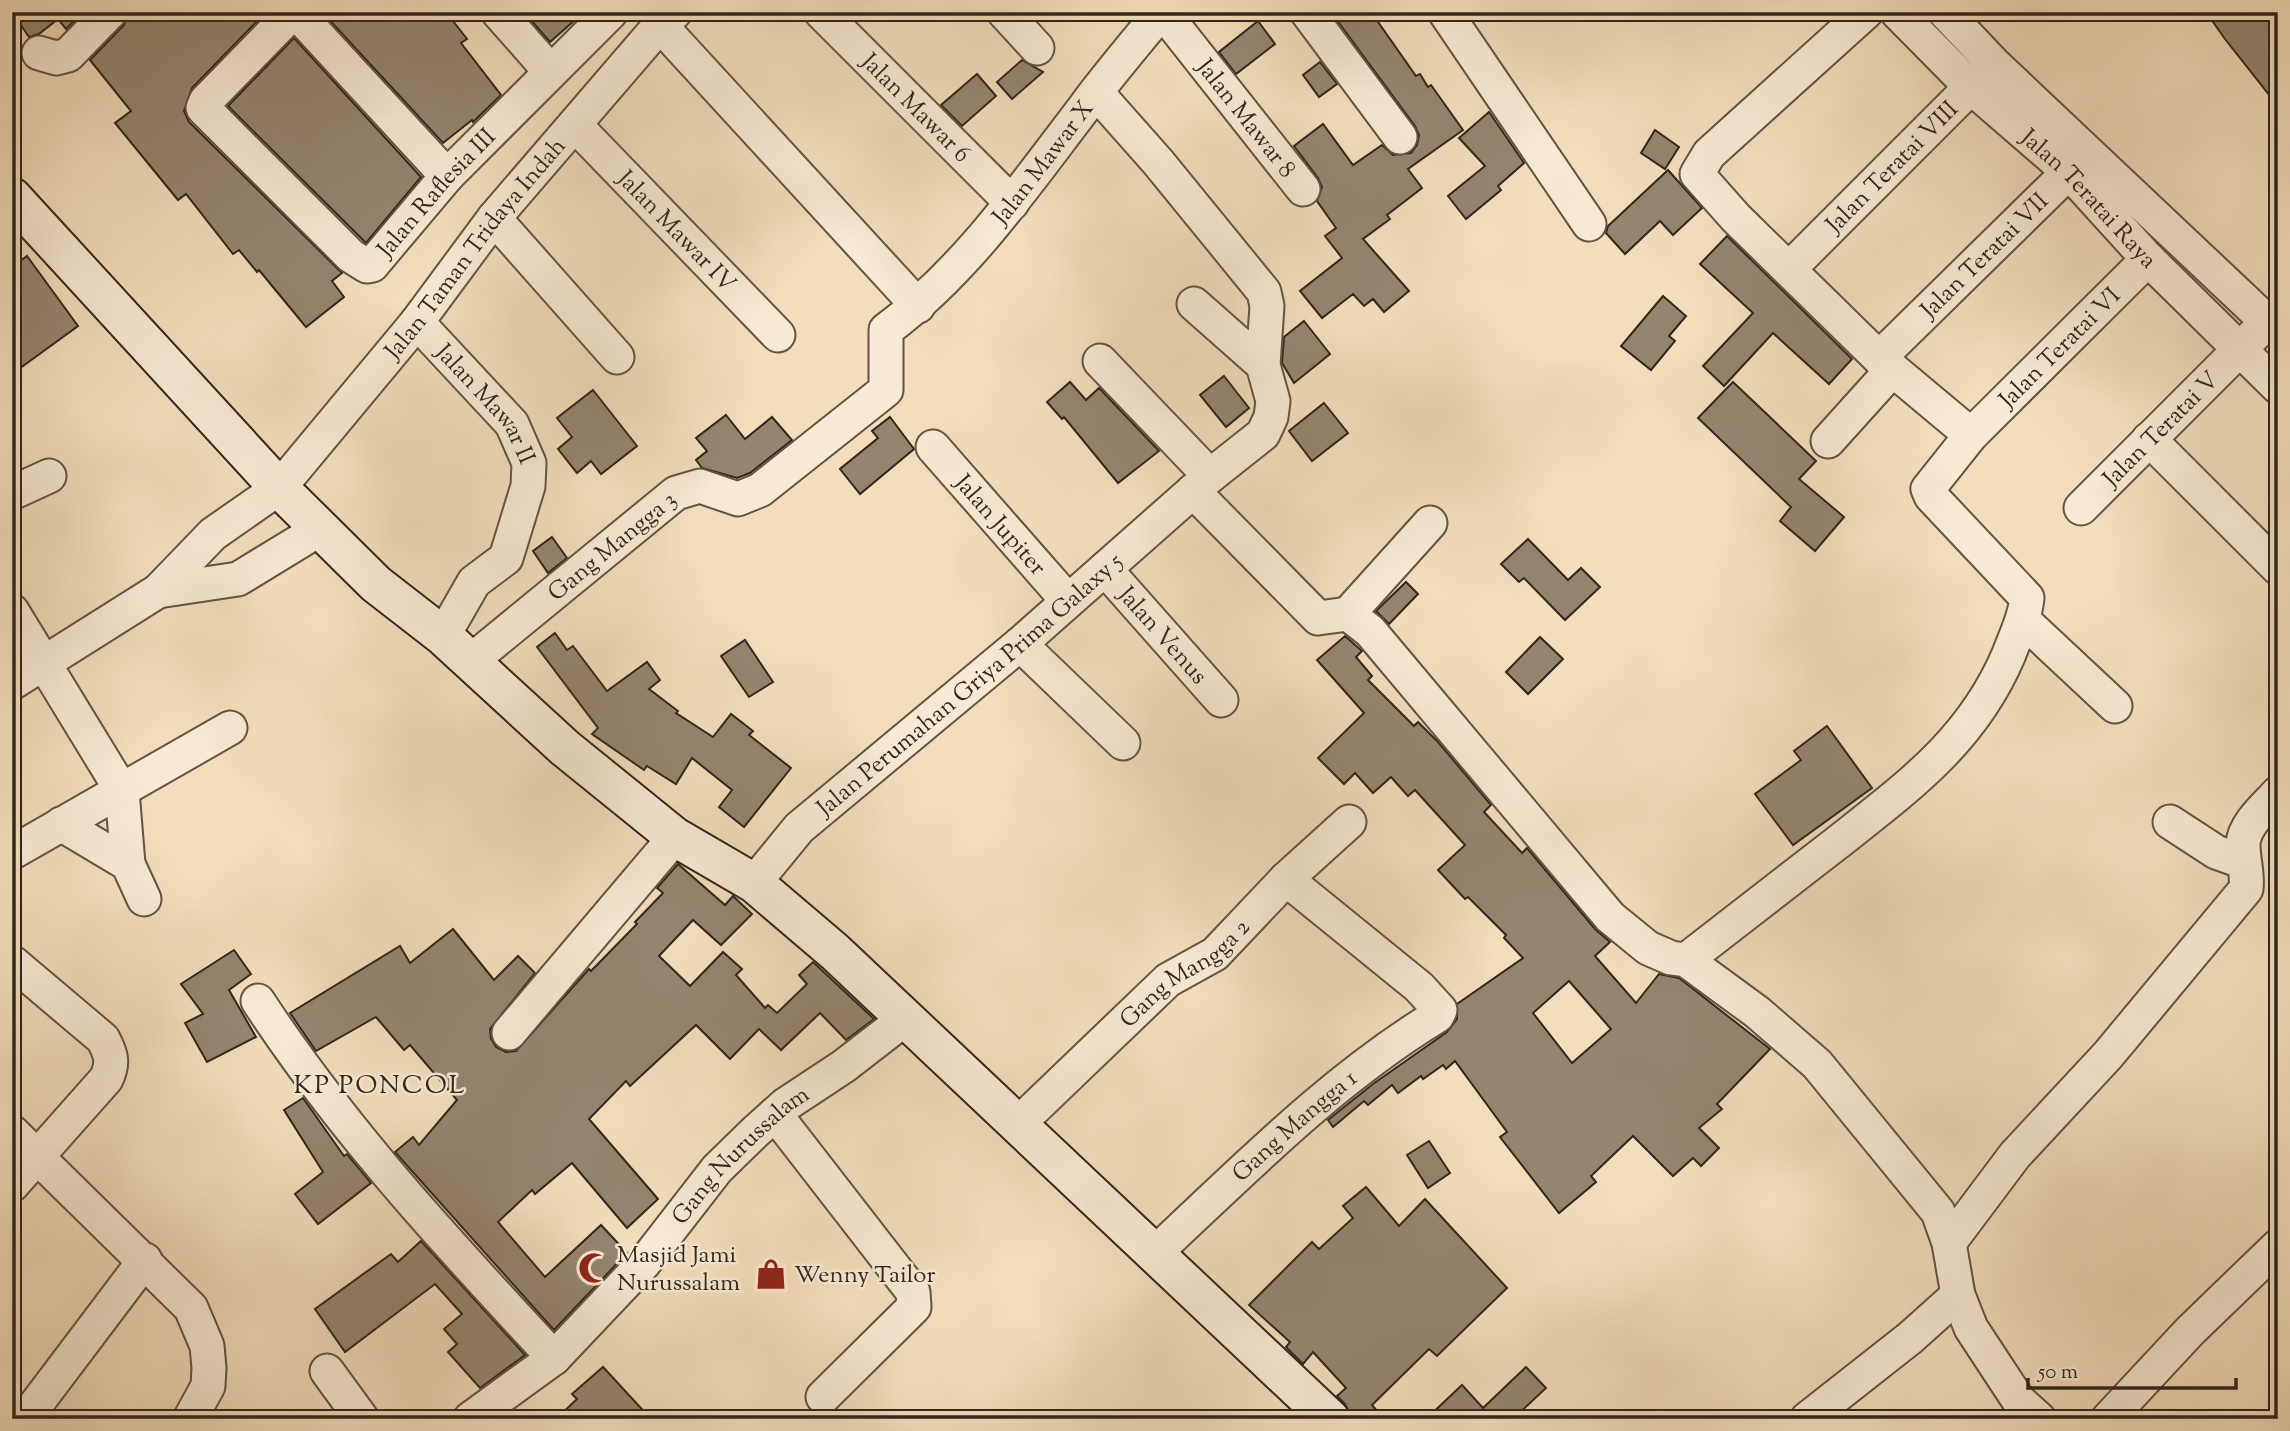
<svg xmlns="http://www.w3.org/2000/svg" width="2290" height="1431" font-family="'Sorts Mill Goudy',serif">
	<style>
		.building { fill: #95856f; stroke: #30261c; stroke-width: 2; fill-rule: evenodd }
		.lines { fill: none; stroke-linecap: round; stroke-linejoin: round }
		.street-casing { stroke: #615444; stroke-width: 37 }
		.secondary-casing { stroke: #30261c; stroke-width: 42 }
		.street { stroke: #f7e9d3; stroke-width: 33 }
		.secondary { stroke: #f7e9d3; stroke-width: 38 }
		.labels { text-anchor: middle; stroke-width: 5; stroke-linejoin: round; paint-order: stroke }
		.street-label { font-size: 24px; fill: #30261c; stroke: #f7e9d3 }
		.poi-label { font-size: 24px; fill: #30261c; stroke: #f7e9d3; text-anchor: start }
		.neighbourhood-label { font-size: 26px; letter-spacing: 2px; fill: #30261c; stroke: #f7e9d3 }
	</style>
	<rect width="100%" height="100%" fill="#f3ddbb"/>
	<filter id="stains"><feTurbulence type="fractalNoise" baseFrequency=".00286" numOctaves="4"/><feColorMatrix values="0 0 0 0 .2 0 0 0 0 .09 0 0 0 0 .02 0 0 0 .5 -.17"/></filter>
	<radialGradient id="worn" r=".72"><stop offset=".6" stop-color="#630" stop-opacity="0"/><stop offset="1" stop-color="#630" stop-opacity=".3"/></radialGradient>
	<!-- building -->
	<g class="building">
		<polygon points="12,12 83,12 66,29 58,19 39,34 29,37"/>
		<polygon points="129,12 266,12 192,88 184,111 189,122 342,273 332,281 344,297 306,327 259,270 257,272 239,250 233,254 186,194 178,200 115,123 131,111 90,60 124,25"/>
		<polygon points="322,12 446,12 467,39 461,43 501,95 473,122 472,120 443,143"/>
		<polygon points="524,12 584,12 550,42"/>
		<polygon points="1331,12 1371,12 1416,76 1420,74 1428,87 1431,85 1463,130 1408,169 1422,188 1387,215 1390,219 1363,239 1409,291 1384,312 1373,299 1364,306 1353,294 1322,318 1300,291 1342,258 1325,236 1336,228 1317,201 1322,187 1318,178 1294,146 1323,124 1353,165 1382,145 1393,155 1411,153 1417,145 1419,135 1415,126"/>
		<polygon points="2206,12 2278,12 2278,106 2225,39"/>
		<polygon points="1258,21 1275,44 1236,74 1219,52"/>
		<polygon points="294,38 421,177 366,243 228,106"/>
		<polygon points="1022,60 1043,72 1012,99 997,82"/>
		<polygon points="1320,62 1337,84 1319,97 1303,75"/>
		<polygon points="977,74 996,96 962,126 941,105"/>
		<polygon points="1489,112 1524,163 1498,186 1501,190 1466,219 1448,196 1485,166 1459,138"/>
		<polygon points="1655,130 1679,147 1665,169 1641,153"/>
		<polygon points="1668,170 1702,208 1673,235 1660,221 1625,254 1606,233 1608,226"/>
		<polygon points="1727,236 1852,359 1829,384 1773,333 1724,386 1703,366 1753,313 1700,264"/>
		<polygon points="27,256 78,326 12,374 12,267"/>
		<polygon points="1663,296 1686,316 1669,336 1675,341 1651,370 1621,346"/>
		<polygon points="1304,321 1330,354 1294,383 1282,363 1284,337"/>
		<polygon points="1224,376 1249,408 1226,427 1200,395"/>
		<polygon points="1070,382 1086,400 1099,388 1159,451 1118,483 1064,417 1062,419 1047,402"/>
		<polygon points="1733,382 1816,461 1799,479 1844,517 1815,551 1780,521 1791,507 1698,418"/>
		<polygon points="593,390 637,446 601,474 591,461 577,473 558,449 572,437 557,418"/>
		<polygon points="1324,403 1348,433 1312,461 1289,431"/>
		<polygon points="726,415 745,439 772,417 792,440 750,473 737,478 702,468 696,460 707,451 696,438"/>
		<polygon points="890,417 914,449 860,494 840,469 878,438 872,431"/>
		<polygon points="552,537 567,558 548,573 533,551"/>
		<polygon points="1528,539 1568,580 1581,568 1600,587 1565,620 1524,578 1519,582 1501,564"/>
		<polygon points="1406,582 1418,594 1389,624 1376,611"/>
		<polygon points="555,633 567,650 573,646 607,691 647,662 660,680 649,689 678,711 676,713 713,737 731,714 753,731 749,735 791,768 744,827 719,807 732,790 692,758 676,784 647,766 644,770 592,734 598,728 537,647"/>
		<path d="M1345,636l17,15 -6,6 16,19 -4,4 46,46 4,-4 20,20 53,63 -7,7 38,41 5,-5 68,81 15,13 -15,14 41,47 23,-29 20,4 91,71 -53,55 5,5 -23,19 20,20 -18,18 -8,-8 -20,18 -40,-40 -42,40 5,6 -37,31 -59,-76 7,-5 -52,-71 -9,8 -3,-4 -20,14 -2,-3 -23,17 -6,-8 -24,20 -4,-4 -31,26 -5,-7 45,-36 74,-52 10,-13v-15l66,-46 -19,-20 2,-3 -38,-38 -3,2 -27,-29 27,-25 -50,-55 -7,6 -17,-19 -18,16 -18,-20 -11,11 -26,-26 46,-45 -47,-53zM1569,981l42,48 -39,34 -39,-50z"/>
		<polygon points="1540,637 1563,659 1528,694 1506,672"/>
		<polygon points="745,640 773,682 749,697 721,656"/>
		<polygon points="1827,726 1872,788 1793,845 1755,794 1801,760 1794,751"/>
		<polygon points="678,864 725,905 733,896 752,914 721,945 693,920 659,956 690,986 723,952 742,969 736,975 765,1008 768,1005 777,1013 807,984 799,975 813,962 874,1019 846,1040 820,1013 781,1050 759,1029 730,1059 696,1025 630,1086 626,1081 589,1119 658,1199 627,1228 572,1163 535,1194 532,1190 498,1222 545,1277 601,1225 627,1253 554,1330 395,1152 413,1137 419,1145 457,1100 410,1045 404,1050 376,1017 316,1051 290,1013 400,946 410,963 453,929 494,980 518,956 535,973 490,1029 491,1039 496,1047 506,1052 516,1051 589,969 591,971 637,924 635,922 663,893 657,888"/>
		<polygon points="234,950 251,974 229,990 256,1037 207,1062 185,1023 203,1014 181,984"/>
		<polygon points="303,1098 344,1156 347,1154 371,1183 318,1224 295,1194 323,1172 284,1110"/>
		<polygon points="1429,1141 1450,1173 1428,1188 1407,1155"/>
		<polygon points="1366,1187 1399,1226 1425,1199 1507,1288 1437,1356 1429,1349 1372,1405 1384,1419 1352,1419 1345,1404 1337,1396 1346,1388 1313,1352 1303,1364 1286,1347 1290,1342 1249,1305 1312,1242 1319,1249 1353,1218 1343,1206"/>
		<polygon points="421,1241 525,1355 480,1388 448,1352 457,1344 444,1329 462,1314 435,1284 345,1352 315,1309 391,1254 398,1262"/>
		<polygon points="603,1367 651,1419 556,1419 577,1399 572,1394"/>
		<polygon points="1526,1367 1546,1388 1513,1419 1426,1419 1462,1385 1483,1408"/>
	</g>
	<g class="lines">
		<defs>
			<g id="street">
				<path id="s1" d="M293,12l-87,89 -3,7 148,148 16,10 5,-1 75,-89 164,-164"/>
				<polyline points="296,12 447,176"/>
				<polyline points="498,12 550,71"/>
				<path id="s2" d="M821,12l191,191"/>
				<polyline points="1004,12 1037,48"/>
				<path id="s3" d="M1163,12l140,177"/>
				<polyline points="1307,12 1400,137"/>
				<polyline points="1445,12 1589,224"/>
				<polyline points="1866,12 1709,154 1697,174 1736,218 1879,358 1971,435"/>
				<path id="s4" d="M1897,12l75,76 97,84 79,87 130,128"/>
				<polyline points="1945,12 1994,64 2278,332"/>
				<polyline points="660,25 918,306"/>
				<polyline points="39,53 56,58 68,55 110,12"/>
				<path id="s5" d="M575,125l203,210"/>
				<polyline points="494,218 617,357"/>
				<path id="s6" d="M1789,269l198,-198"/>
				<polyline points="1194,304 1263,365"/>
				<path id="s7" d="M417,322l95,102 17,39 -1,23 -22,72 -32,24 -31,54"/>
				<path id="s8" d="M1879,358l205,-201"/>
				<polyline points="1100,361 1210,476"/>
				<polyline points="2149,439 2278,568"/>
				<polyline points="1828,441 1892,370"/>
				<path id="s9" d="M933,447l135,154"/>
				<polyline points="1193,491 1318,618 1348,614 1370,631 1610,917 1648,948 1671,958 1686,960 1757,1012 1817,1064 1938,1212 1949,1243 1958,1295 1971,1328 2019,1401 2039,1419"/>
				<polyline points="12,493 49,476"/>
				<path id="s10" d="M2081,508l174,-174"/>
				<path id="s11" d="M1105,569l116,131"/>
				<polyline points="158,591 238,579 320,529"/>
				<polyline points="12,611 122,791 128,864"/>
				<polyline points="1348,614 1430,523"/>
				<polyline points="2023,620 2115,706"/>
				<polyline points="1020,644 1123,743"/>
				<path id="s12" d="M471,661l205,-168 24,-7 38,13 22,-9 126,-100v-60c80,-59 138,-144 198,-222 24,-33 51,-64 77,-96"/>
				<path id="s13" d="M12,683l146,-92 55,-57 66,-46 138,-166 77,-104 166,-193 15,-13"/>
				<polyline points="2170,822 2216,852 2244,862"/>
				<polyline points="61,824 128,864 144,899"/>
				<polyline points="15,851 230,728"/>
				<path id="s14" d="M754,883l45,-55 221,-184 190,-168 53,-42 8,-17 2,-16 -10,-36 4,-59 -3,-14 -106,-130 -62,-70"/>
				<path id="s15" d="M1686,960c51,-39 101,-78 151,-117 72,-57 135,-102 172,-189 7,-19 16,-36 18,-56l-96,-102 -3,-7 43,-54 177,-176"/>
				<path d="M12,962l91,77c8,15 11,24 3,40l-94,106"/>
				<path d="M258,1001c85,130 191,244 296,357"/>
				<polyline points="509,1033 675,837"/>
				<polyline points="775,1114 913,1292 914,1307 823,1397"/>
				<path id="s16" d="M1019,1123l149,-143 47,-26 71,-75 63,-57"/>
				<polyline points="12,1132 191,1308 207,1346 209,1368 208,1386 190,1419"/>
				<path d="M1949,1243l66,-88 93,-100 138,-166c2,-16 -3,-28 -3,-45 1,-19 22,-37 35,-51"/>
				<path id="s17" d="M1155,1253c90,-84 177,-173 282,-237l3,-6 -21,-23 -133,-108"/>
				<polyline points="327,1371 362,1419"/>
				<polyline points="25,1419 145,1260"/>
				<path id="s18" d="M470,1419l84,-61 90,-95 73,-94 38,-37 30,-27 59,-39 62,-48"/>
				<polyline points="1807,1419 1910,1338 1958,1295"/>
				<polyline points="2108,1419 2190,1331 2278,1246"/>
			</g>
			<polyline id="secondary" points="12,197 279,488 376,584 443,636 565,748 675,837 754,883 835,952 1330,1419"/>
		</defs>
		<!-- street casing -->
		<use href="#street" class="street-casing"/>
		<!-- secondary casing -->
		<use href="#secondary" class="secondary-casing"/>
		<!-- street -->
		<use href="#street" class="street"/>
		<!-- secondary -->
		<use href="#secondary" class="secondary"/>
	</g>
	<!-- icons -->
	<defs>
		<symbol id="mosque-bare" viewBox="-9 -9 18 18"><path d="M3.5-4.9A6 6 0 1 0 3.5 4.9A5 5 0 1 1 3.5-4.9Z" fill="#8f2418" stroke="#f7e9d3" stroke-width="2.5" paint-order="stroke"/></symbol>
		<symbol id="shop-bare" viewBox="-9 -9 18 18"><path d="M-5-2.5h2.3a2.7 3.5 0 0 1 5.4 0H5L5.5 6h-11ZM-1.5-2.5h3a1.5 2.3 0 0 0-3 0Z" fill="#8f2418" stroke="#f7e9d3" stroke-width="2.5" paint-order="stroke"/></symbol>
	</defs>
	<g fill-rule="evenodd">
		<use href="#mosque-bare" x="572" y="1246" width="44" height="44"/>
		<use href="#shop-bare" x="749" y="1252" width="44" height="44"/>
	</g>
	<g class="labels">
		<!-- street labels -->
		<g class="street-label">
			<text dy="8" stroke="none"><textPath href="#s2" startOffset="135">Jalan Mawar 6</textPath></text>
			<text dy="8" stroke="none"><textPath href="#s3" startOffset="135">Jalan Mawar 8</textPath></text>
			<text dy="8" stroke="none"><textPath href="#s12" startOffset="805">Jalan Mawar X</textPath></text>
			<text dy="8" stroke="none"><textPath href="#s6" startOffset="145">Jalan Teratai VIII</textPath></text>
			<text dy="8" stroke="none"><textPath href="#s1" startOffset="462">Jalan Raflesia III</textPath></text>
			<text dy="8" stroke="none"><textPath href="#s4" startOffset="268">Jalan Teratai Raya</textPath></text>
			<text dy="8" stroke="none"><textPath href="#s5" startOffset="147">Jalan Mawar IV</textPath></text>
			<text dy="8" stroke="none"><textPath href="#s13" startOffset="642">Jalan Taman Tridaya Indah</textPath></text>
			<text dy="8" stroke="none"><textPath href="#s8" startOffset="147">Jalan Teratai VII</textPath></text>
			<text dy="8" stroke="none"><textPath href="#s15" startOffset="850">Jalan Teratai VI</textPath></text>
			<text dy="8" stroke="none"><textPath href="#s7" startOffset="108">Jalan Mawar II</textPath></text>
			<text dy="8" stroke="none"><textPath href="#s10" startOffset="112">Jalan Teratai V</textPath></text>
			<text dy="8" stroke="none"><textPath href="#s9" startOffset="103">Jalan Jupiter</textPath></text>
			<text dy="8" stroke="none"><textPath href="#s12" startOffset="182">Gang Mangga 3</textPath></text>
			<text dy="8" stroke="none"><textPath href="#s11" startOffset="88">Jalan Venus</textPath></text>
			<text dy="8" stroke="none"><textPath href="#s14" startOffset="294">Jalan Perumahan Griya Prima Galaxy 5</textPath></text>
			<text dy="8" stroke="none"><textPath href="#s16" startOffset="224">Gang Mangga 2</textPath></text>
			<text dy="8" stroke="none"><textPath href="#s17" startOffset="189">Gang Mangga 1</textPath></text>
			<text dy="8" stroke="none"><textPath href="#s18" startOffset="380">Gang Nurussalam</textPath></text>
		</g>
		<!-- poi labels -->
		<g class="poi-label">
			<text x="617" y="1262">Masjid Jami<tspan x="617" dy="28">Nurussalam</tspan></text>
			<text x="794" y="1282">Wenny Tailor</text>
		</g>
		<!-- neighbourhood labels -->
		<g class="neighbourhood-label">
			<text x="380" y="1093">KP PONCOL</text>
		</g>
	</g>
	<!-- margin -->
	<rect width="2290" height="1431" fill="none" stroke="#f3ddbb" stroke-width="42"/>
	<rect x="14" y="14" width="2262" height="1403" fill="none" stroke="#30261c" stroke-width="3.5"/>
	<rect x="21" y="21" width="2248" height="1389" fill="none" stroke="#30261c" stroke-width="2"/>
	<!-- scale -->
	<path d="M2028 1378v10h208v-10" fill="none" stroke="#30261c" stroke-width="3.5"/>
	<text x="2038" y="1378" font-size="21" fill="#30261c" stroke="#f7e9d3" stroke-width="5" paint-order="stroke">50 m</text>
	<rect width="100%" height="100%" filter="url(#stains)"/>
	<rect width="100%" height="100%" fill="url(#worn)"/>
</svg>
